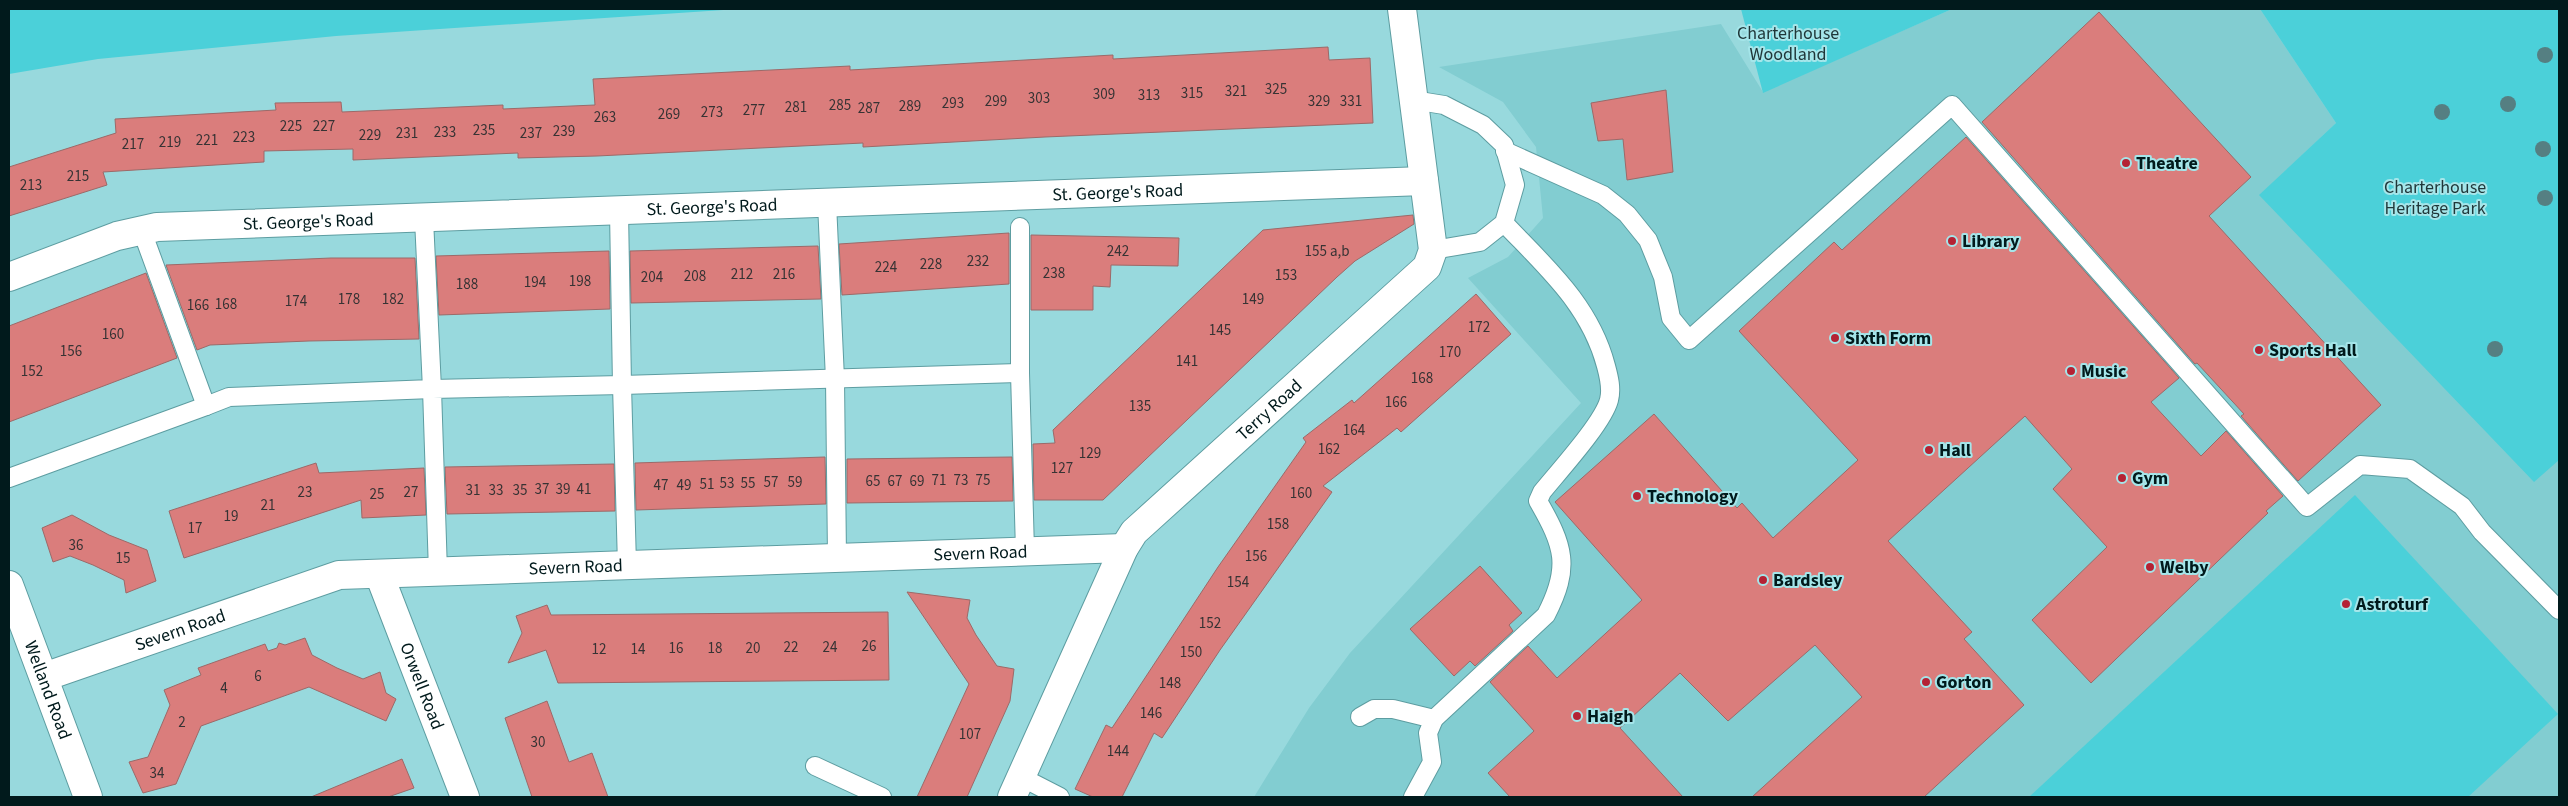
<svg xmlns="http://www.w3.org/2000/svg" width="2568" height="806" font-family="'Source Sans 3',sans-serif">
	<style>
		.built { fill: #82cdd1 }
		.green { fill: #4bd0d9 }
		.building { fill: #da7d7c; stroke: #9c6968 }
		.lines { fill: none; stroke-linecap: round; stroke-linejoin: round }
		.lane-casing { stroke: #5d9da1; stroke-width: 20 }
		.street-casing { stroke: #5d9da1; stroke-width: 30 }
		.lane { stroke: #fff; stroke-width: 18 }
		.street { stroke: #fff; stroke-width: 28 }
		.tree { fill: #557f82 }
		.poi-dot { fill: #b42234; stroke: #a5e6ea; stroke-width: 2 }
		.labels { text-anchor: middle; stroke-width: 4; stroke-linejoin: round; paint-order: stroke }
		.number-label { font-size: 15px; fill: #373334 }
		.park-label { font-size: 18px; fill: #1f3638; stroke: #a5e6ea }
		.poi-label { font-size: 18px; font-weight: bold; fill: #011a1c; stroke: #a5e6ea; text-anchor: start }
		.street-label { font-size: 18px; fill: #011a1c; stroke: #a5e6ea }
	</style>
	<rect width="100%" height="100%" fill="#98d9dd"/>
	<!-- built -->
	<polygon class="built" points="1952,9 2260,9 2336,123 2260,195 2559,377 2559,797 1254,797 1309,708 1350,653 1581,403 1468,278 1508,257 1543,218 1536,147 1503,102 1439,67 1721,24 1763,92"/>
	<!-- green -->
	<g class="green">
		<polygon points="9,9 738,9 336,36 98,59 9,74"/>
		<polygon points="1741,9 1952,9 1763,93"/>
		<polygon points="2260,9 2559,9 2559,460 2534,482 2259,195 2336,123"/>
		<polygon points="2355,495 2558,714 2468,797 2029,797"/>
	</g>
	<!-- building -->
	<g class="building">
		<polygon points="2099,12 2251,177 2209,216 2381,405 2298,481 2241,416 2244,414 2197,363 2195,364 1982,122"/>
		<polygon points="1328,47 1329,60 1370,58 1373,123 1045,137 863,147 863,143 597,156 518,158 518,153 353,160 353,149 264,151 264,162 103,172 107,185 9,216 9,167 116,133 115,119 276,110 275,103 341,102 342,112 503,105 503,109 595,105 593,79 850,66 850,70 1113,55 1113,59"/>
		<polygon points="1666,90 1673,172 1627,180 1623,139 1598,141 1591,103"/>
		<polygon points="1966,137 2179,378 2151,402 2201,456 2226,431 2283,496 2266,511 2268,513 2091,683 2032,620 2107,547 2053,489 2072,469 2025,416 1888,541 1972,632 1964,639 2024,705 1924,797 1752,797 1862,697 1815,645 1728,721 1680,673 1620,728 1683,797 1510,797 1488,773 1534,731 1490,682 1528,646 1557,678 1642,600 1555,502 1654,414 1737,508 1742,503 1773,538 1858,460 1739,331 1834,242 1842,250"/>
		<polygon points="1413,215 1414,224 1355,261 1337,277 1103,500 1034,500 1033,444 1055,443 1053,430 1263,230"/>
		<polygon points="1009,233 1009,284 842,295 839,244"/>
		<polygon points="1031,235 1179,238 1178,266 1111,265 1110,287 1093,286 1093,310 1031,310"/>
		<polygon points="818,246 821,299 631,303 630,251"/>
		<polygon points="609,251 610,309 439,315 436,256"/>
		<polygon points="331,258 415,258 419,339 309,341 210,345 197,350 166,265"/>
		<polygon points="146,273 177,358 9,422 9,326"/>
		<polygon points="1476,294 1511,334 1401,432 1397,428 1323,486 1332,492 1220,650 1162,738 1154,733 1122,797 1093,797 1075,789 1106,725 1112,728 1218,567 1306,442 1303,438 1352,400 1354,403"/>
		<polygon points="825,457 826,504 636,510 635,463"/>
		<polygon points="1012,457 1013,501 847,503 847,459"/>
		<polygon points="316,463 319,473 424,468 426,515 362,518 361,500 184,558 169,511"/>
		<polygon points="614,464 615,511 447,514 445,467"/>
		<polygon points="72,515 109,535 147,550 156,581 126,593 124,580 93,565 70,556 53,562 42,528"/>
		<polygon points="1480,566 1522,613 1509,625 1513,631 1475,666 1470,661 1454,676 1410,629"/>
		<polygon points="907,592 970,600 967,618 976,635 997,666 1014,669 1010,701 967,797 917,797 969,684"/>
		<polygon points="547,605 551,615 888,612 889,680 558,683 546,650 508,663 522,633 516,616"/>
		<polygon points="305,638 312,655 337,668 363,679 380,672 386,693 396,699 386,721 309,687 201,726 176,784 143,793 129,762 148,757 170,705 164,690 201,675 198,668 265,644 268,651 277,648 279,643 285,645"/>
		<polygon points="547,701 569,762 592,753 608,797 532,797 505,718"/>
		<polygon points="402,759 414,788 388,797 311,797"/>
	</g>
	<g class="lines">
		<defs>
			<g id="lane">
				<polyline points="1413,100 1444,105 1483,125 1504,145 1515,185 1504,223 1480,242 1433,250"/>
				<polyline points="1505,151 1603,195 1627,214 1648,240 1663,277 1671,318 1689,340 1952,105 2307,507 2360,465 2410,469 2462,506 2482,532 2559,610"/>
				<polyline points="827,203 835,379 837,558"/>
				<polyline points="1020,227 1020,373"/>
				<polyline points="142,231 206,406 229,397 432,389 424,219"/>
				<polyline points="9,478 206,406"/>
				<polyline points="627,565 622,385 1020,373 1025,551"/>
				<polyline points="438,572 432,389 622,385 619,211"/>
				<polyline points="1360,717 1374,709 1393,709 1434,719"/>
				<polyline points="815,766 882,797"/>
				<polyline points="1021,777 1060,797"/>
				<path d="M1413,797l19,-35 -4,-29 6,-14 112,-104c25,-48 18,-69 -8,-114l4,-9c17,-21 61,-69 67,-92 3,-11 0,-23 -3,-34 -16,-61 -60,-99 -102,-143"/>
			</g>
			<g id="street">
				<path id="s1" d="M9,277l108,-41 40,-9 1267,-46"/>
				<path id="s2" d="M379,574l86,223"/>
				<path id="s3" d="M9,585l79,212"/>
				<path id="s4" d="M44,677l295,-102 785,-27"/>
				<path id="s5" d="M1012,797l112,-249 10,-16 293,-265 6,-17 -31,-241"/>
			</g>
		</defs>
		<!-- lane casing -->
		<use href="#lane" class="lane-casing"/>
		<!-- street casing -->
		<use href="#street" class="street-casing"/>
		<!-- lane -->
		<use href="#lane" class="lane"/>
		<!-- street -->
		<use href="#street" class="street"/>
	</g>
	<!-- trees -->
	<g class="tree">
		<circle cx="2545" cy="55" r="8"/>
		<circle cx="2508" cy="104" r="8"/>
		<circle cx="2442" cy="112" r="8"/>
		<circle cx="2543" cy="149" r="8"/>
		<circle cx="2545" cy="198" r="8"/>
		<circle cx="2495" cy="349" r="8"/>
	</g>
	<!-- markers -->
	<g class="poi-dot">
		<circle cx="2126" cy="163" r="5"/>
		<circle cx="1952" cy="241" r="5"/>
		<circle cx="1835" cy="338" r="5"/>
		<circle cx="2259" cy="350" r="5"/>
		<circle cx="2071" cy="371" r="5"/>
		<circle cx="1929" cy="450" r="5"/>
		<circle cx="2122" cy="478" r="5"/>
		<circle cx="1637" cy="496" r="5"/>
		<circle cx="2150" cy="567" r="5"/>
		<circle cx="1763" cy="580" r="5"/>
		<circle cx="2346" cy="604" r="5"/>
		<circle cx="1926" cy="682" r="5"/>
		<circle cx="1577" cy="716" r="5"/>
	</g>
	<g class="labels">
		<!-- number labels -->
		<g class="number-label">
			<text x="1276" y="94">325</text>
			<text x="1236" y="96">321</text>
			<text x="1192" y="98">315</text>
			<text x="1104" y="99">309</text>
			<text x="1149" y="100">313</text>
			<text x="1039" y="103">303</text>
			<text x="996" y="106">299</text>
			<text x="1319" y="106">329</text>
			<text x="1351" y="106">331</text>
			<text x="953" y="108">293</text>
			<text x="840" y="110">285</text>
			<text x="910" y="111">289</text>
			<text x="796" y="112">281</text>
			<text x="869" y="113">287</text>
			<text x="754" y="115">277</text>
			<text x="712" y="117">273</text>
			<text x="669" y="119">269</text>
			<text x="605" y="122">263</text>
			<text x="291" y="131">225</text>
			<text x="324" y="131">227</text>
			<text x="484" y="135">235</text>
			<text x="564" y="136">239</text>
			<text x="445" y="137">233</text>
			<text x="407" y="138">231</text>
			<text x="531" y="138">237</text>
			<text x="370" y="140">229</text>
			<text x="244" y="142">223</text>
			<text x="207" y="145">221</text>
			<text x="170" y="147">219</text>
			<text x="133" y="149">217</text>
			<text x="78" y="181">215</text>
			<text x="31" y="190">213</text>
			<text x="1118" y="256">242</text>
			<text x="1327" y="256">155 a,b</text>
			<text x="978" y="266">232</text>
			<text x="931" y="269">228</text>
			<text x="886" y="272">224</text>
			<text x="1054" y="278">238</text>
			<text x="742" y="279">212</text>
			<text x="784" y="279">216</text>
			<text x="1286" y="280">153</text>
			<text x="695" y="281">208</text>
			<text x="652" y="282">204</text>
			<text x="580" y="286">198</text>
			<text x="535" y="287">194</text>
			<text x="467" y="289">188</text>
			<text x="349" y="304">178</text>
			<text x="393" y="304">182</text>
			<text x="1253" y="304">149</text>
			<text x="296" y="306">174</text>
			<text x="226" y="309">168</text>
			<text x="198" y="310">166</text>
			<text x="1479" y="332">172</text>
			<text x="1220" y="335">145</text>
			<text x="113" y="339">160</text>
			<text x="71" y="356">156</text>
			<text x="1450" y="357">170</text>
			<text x="1187" y="366">141</text>
			<text x="32" y="376">152</text>
			<text x="1422" y="383">168</text>
			<text x="1396" y="407">166</text>
			<text x="1140" y="411">135</text>
			<text x="1354" y="435">164</text>
			<text x="1329" y="454">162</text>
			<text x="1090" y="458">129</text>
			<text x="1062" y="473">127</text>
			<text x="939" y="485">71</text>
			<text x="961" y="485">73</text>
			<text x="983" y="485">75</text>
			<text x="873" y="486">65</text>
			<text x="895" y="486">67</text>
			<text x="917" y="486">69</text>
			<text x="771" y="487">57</text>
			<text x="795" y="487">59</text>
			<text x="727" y="488">53</text>
			<text x="748" y="488">55</text>
			<text x="707" y="489">51</text>
			<text x="661" y="490">47</text>
			<text x="684" y="490">49</text>
			<text x="542" y="494">37</text>
			<text x="563" y="494">39</text>
			<text x="584" y="494">41</text>
			<text x="473" y="495">31</text>
			<text x="496" y="495">33</text>
			<text x="520" y="495">35</text>
			<text x="305" y="497">23</text>
			<text x="411" y="497">27</text>
			<text x="1301" y="498">160</text>
			<text x="377" y="499">25</text>
			<text x="268" y="510">21</text>
			<text x="231" y="521">19</text>
			<text x="1278" y="529">158</text>
			<text x="195" y="533">17</text>
			<text x="76" y="550">36</text>
			<text x="1256" y="561">156</text>
			<text x="123" y="563">15</text>
			<text x="1238" y="587">154</text>
			<text x="1210" y="628">152</text>
			<text x="869" y="651">26</text>
			<text x="791" y="652">22</text>
			<text x="830" y="652">24</text>
			<text x="676" y="653">16</text>
			<text x="715" y="653">18</text>
			<text x="753" y="653">20</text>
			<text x="599" y="654">12</text>
			<text x="638" y="654">14</text>
			<text x="1191" y="657">150</text>
			<text x="258" y="681">6</text>
			<text x="1170" y="688">148</text>
			<text x="224" y="693">4</text>
			<text x="1151" y="718">146</text>
			<text x="182" y="727">2</text>
			<text x="970" y="739">107</text>
			<text x="538" y="747">30</text>
			<text x="1118" y="756">144</text>
			<text x="157" y="778">34</text>
		</g>
		<!-- park labels -->
		<g class="park-label">
			<text x="1788" y="39">Charterhouse<tspan x="1788" dy="21">Woodland</tspan></text>
			<text x="2435" y="193">Charterhouse<tspan x="2435" dy="21">Heritage Park</tspan></text>
		</g>
		<!-- poi labels -->
		<g class="poi-label">
			<text x="2136" y="169">Theatre</text>
			<text x="1962" y="247">Library</text>
			<text x="1845" y="344">Sixth Form</text>
			<text x="2269" y="356">Sports Hall</text>
			<text x="2081" y="377">Music</text>
			<text x="1939" y="456">Hall</text>
			<text x="2132" y="484">Gym</text>
			<text x="1647" y="502">Technology</text>
			<text x="2160" y="573">Welby</text>
			<text x="1773" y="586">Bardsley</text>
			<text x="2356" y="610">Astroturf</text>
			<text x="1936" y="688">Gorton</text>
			<text x="1587" y="722">Haigh</text>
		</g>
		<!-- street labels -->
		<g class="street-label">
			<text dy="6" stroke="none"><textPath href="#s1" startOffset="1118">St. George's Road</textPath></text>
			<text dy="6" stroke="none"><textPath href="#s1" startOffset="712">St. George's Road</textPath></text>
			<text dy="6" stroke="none"><textPath href="#s1" startOffset="308">St. George's Road</textPath></text>
			<text dy="6" stroke="none"><textPath href="#s5" startOffset="474">Terry Road</textPath></text>
			<text dy="6" stroke="none"><textPath href="#s4" startOffset="954">Severn Road</textPath></text>
			<text dy="6" stroke="none"><textPath href="#s4" startOffset="549">Severn Road</textPath></text>
			<text dy="6" stroke="none"><textPath href="#s4" startOffset="144">Severn Road</textPath></text>
			<text dy="6" stroke="none"><textPath href="#s2" startOffset="120">Orwell Road</textPath></text>
			<text dy="6" stroke="none"><textPath href="#s3" startOffset="112">Welland Road</textPath></text>
		</g>
	</g>
	<!-- border -->
	<rect width="2568" height="806" fill="none" stroke="#011a1c" stroke-width="20"/>
</svg>
